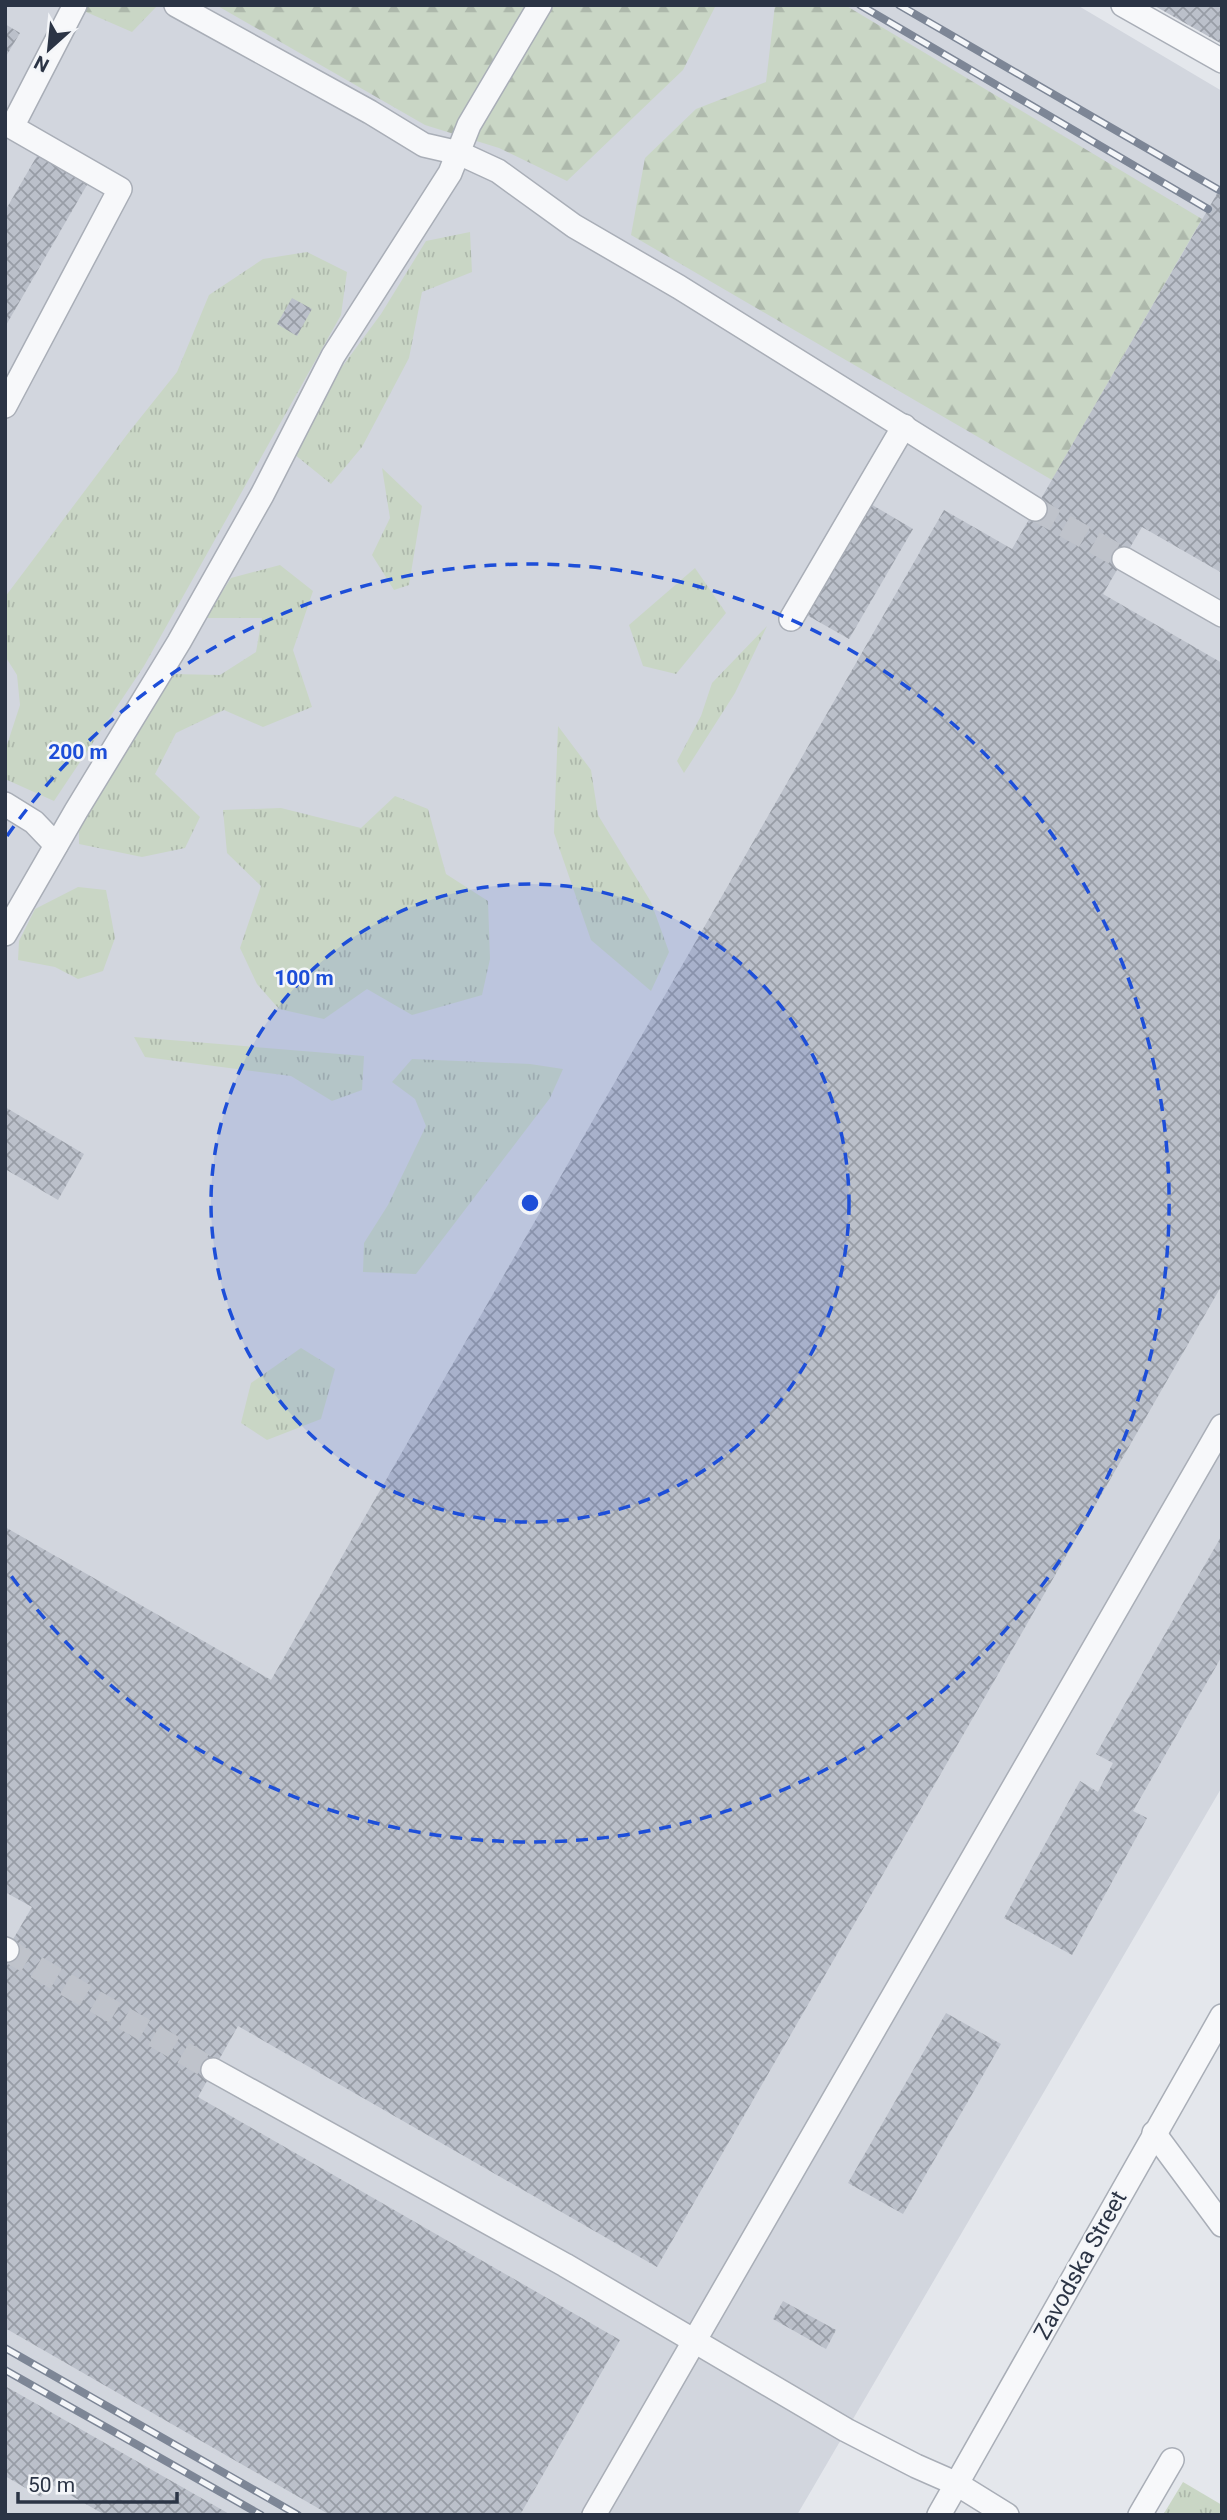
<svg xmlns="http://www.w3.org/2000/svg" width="1227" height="2520" font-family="Roboto,sans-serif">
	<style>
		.built { fill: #d2d6de }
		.grass { fill: url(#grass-tufts) }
		.forest { fill: url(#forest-firs) }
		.building { fill: url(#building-cross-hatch) }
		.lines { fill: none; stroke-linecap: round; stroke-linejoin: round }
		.minor-tunnel { stroke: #bfc3cb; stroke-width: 23; stroke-dasharray: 23 11; stroke-linecap: butt }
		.minor-casing { stroke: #a9aeb7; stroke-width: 26 }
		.minor { stroke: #f7f8fa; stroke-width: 23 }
		.rail-casing { stroke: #7d8696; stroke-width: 8 }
		.rail { stroke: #f4f6f9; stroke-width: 5; stroke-dasharray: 16; stroke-linecap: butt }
		.ring { fill: none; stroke: #1d4ed8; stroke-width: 3.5; stroke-dasharray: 12 9 }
		.labels { text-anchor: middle; stroke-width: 5; stroke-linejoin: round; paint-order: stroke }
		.street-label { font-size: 23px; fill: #2b3445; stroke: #f4f6f9 }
		.centre { fill: #1d4ed8; stroke: #f4f6f9; stroke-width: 3.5 }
		.ring-label { font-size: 21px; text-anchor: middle; font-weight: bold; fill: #1d4ed8; stroke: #f4f6f9; stroke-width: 5; stroke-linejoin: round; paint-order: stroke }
	</style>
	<defs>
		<pattern id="grass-tufts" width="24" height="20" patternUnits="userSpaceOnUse" patternTransform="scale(1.75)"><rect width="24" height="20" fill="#c9d6c5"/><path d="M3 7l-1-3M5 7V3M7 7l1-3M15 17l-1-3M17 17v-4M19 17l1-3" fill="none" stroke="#adb8ab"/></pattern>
		<pattern id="forest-firs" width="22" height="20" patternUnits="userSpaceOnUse" patternTransform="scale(1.75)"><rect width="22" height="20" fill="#c9d6c5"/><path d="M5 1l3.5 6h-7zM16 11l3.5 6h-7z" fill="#adb8ab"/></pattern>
		<pattern id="building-cross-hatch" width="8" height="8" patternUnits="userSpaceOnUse" patternTransform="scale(1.75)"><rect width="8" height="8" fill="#bbc0ca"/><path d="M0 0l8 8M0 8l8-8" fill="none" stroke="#989da6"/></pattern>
	</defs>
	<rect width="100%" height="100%" fill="#e4e7ec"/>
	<!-- built -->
	<polygon class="built" points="5,5 1077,5 1222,91 1222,1787 797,2515 5,2515"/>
	<!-- grass -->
	<g class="grass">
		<polygon points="470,232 472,272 422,292 409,358 362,447 331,484 294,454 339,371 381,314 426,241"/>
		<polygon points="307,252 347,272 341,315 144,666 54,801 5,779 5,751 20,705 17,675 5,656 5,597 129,432 177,372 209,295 263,259"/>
		<polygon points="382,468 422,506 409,585 394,590 372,555 390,518"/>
		<polygon points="280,565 313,591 293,650 312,707 263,727 224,710 176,733 155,774 200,817 185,848 142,857 79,844 79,823 171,674 220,675 256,652 262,618 205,618 231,578"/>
		<polygon points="695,568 726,613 676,674 643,666 629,625"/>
		<polygon points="767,626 735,693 684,773 677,761 701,716 712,683"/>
		<polygon points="558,726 591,770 598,815 651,902 669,952 651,991 591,940 554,833"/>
		<polygon points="395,796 428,809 446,874 488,901 490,959 482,995 412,1015 367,989 324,1019 279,1009 257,984 240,948 261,886 227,853 223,810 281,808 361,828"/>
		<polygon points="78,887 106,890 115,938 103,971 78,979 55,967 18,960 19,941 35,909"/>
		<polygon points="134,1037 364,1056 362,1090 332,1101 291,1076 145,1057"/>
		<polygon points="412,1059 530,1064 563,1069 550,1098 416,1274 363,1272 364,1243 388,1205 426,1126 415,1099 392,1082"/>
		<polygon points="301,1348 335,1369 321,1419 267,1440 241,1423 251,1383"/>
		<polygon points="1183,2482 1222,2505 1222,2515 1163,2515"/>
	</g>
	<!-- forest -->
	<g class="forest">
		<polygon points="70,5 158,5 132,32"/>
		<polygon points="216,5 716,5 683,70 567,181 499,148 425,125"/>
		<polygon points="775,5 845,5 1202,219 1052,480 631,235 645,158 696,109 766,82"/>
	</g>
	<!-- building -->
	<g class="building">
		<polygon points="1153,5 1222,5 1222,44"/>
		<polygon points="5,24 20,33 5,58"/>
		<polygon points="41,149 91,178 5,327 5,211"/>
		<polygon points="1222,185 1222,573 1142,527 1103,594 1222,663 1222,1285 657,2267 238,2026 198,2097 620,2340 520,2515 330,2515 5,2328 5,1953 32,1907 5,1892 5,1527 271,1680 944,510 1012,549"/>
		<polygon points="292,298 312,309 297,336 277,324"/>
		<polygon points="869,503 913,529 849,639 805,614"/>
		<polygon points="5,1107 84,1154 58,1200 5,1169"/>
		<polygon points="1222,1535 1222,1656 1133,1811 1147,1818 1072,1955 1004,1918 1080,1781 1098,1792 1113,1763 1096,1754"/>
		<polygon points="946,2013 1001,2044 903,2214 848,2183"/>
		<polygon points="783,2301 836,2330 826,2349 773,2319"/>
		<polygon points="5,2386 231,2515 105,2515 49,2483 41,2497 5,2476"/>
	</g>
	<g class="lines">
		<!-- minor-tunnel -->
		<g class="minor-tunnel">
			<polyline points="1035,509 1124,559"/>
			<polyline points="7,1950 213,2070"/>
		</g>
		<defs>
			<g id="minor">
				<polyline points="176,5 370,112 424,145 459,153 498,171 574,226 679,287 1035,509"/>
				<polyline points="1123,5 1222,61"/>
				<polyline points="5,406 120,189 12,127 75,5"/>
				<polyline points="1124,559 1222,615"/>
				<polyline points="791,619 904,426"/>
				<polyline points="5,804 34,822 56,845"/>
				<polyline points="5,934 76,811 179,642 262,495 333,356 450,173 469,125 540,5"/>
				<polyline points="5,1949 7,1950"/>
				<polyline points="213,2070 565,2265 846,2430 916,2466 957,2484 1007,2515"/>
				<polyline points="1154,2133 1222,2225"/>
				<polyline points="594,2515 1222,1426"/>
				<polyline points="939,2515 1222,2016"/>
				<polyline points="1140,2515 1172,2460"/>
			</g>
		</defs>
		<!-- minor casing -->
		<use href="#minor" class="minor-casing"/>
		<!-- minor -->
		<use href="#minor" class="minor"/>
		<defs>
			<g id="rail">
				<polyline points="860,5 1208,209"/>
				<polyline points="899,5 1219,190"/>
				<polyline points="5,2348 298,2515"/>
				<polyline points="5,2370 261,2515"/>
			</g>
		</defs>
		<!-- rail casing -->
		<use href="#rail" class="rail-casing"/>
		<!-- rail -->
		<use href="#rail" class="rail"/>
	</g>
	<!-- distance rings -->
	<circle cx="530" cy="1203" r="319" fill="#1d4ed8" fill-opacity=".12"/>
	<g class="ring">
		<circle cx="530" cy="1203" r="319"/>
		<path d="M7 836A639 639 0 1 1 7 1570"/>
	</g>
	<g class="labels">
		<!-- street labels -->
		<g class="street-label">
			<text transform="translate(1080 2265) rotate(-61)" y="8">Zavodska Street</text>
		</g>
	</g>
	<circle cx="530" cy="1203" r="10" class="centre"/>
	<g class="ring-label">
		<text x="78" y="759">200 m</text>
		<text x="304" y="985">100 m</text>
	</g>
	<!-- border -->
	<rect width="1227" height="2520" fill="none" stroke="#2b3445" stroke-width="14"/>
	<!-- north arrow -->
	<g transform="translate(49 49) rotate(207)" stroke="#f4f6f9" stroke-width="5" paint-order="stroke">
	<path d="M0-5L12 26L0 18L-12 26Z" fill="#2b3445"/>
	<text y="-10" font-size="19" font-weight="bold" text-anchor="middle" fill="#2b3445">N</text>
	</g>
	<!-- scale -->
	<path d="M18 2492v10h159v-10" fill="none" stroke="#2b3445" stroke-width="3.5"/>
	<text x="28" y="2492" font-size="21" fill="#2b3445" stroke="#f4f6f9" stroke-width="5" paint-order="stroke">50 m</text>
</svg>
